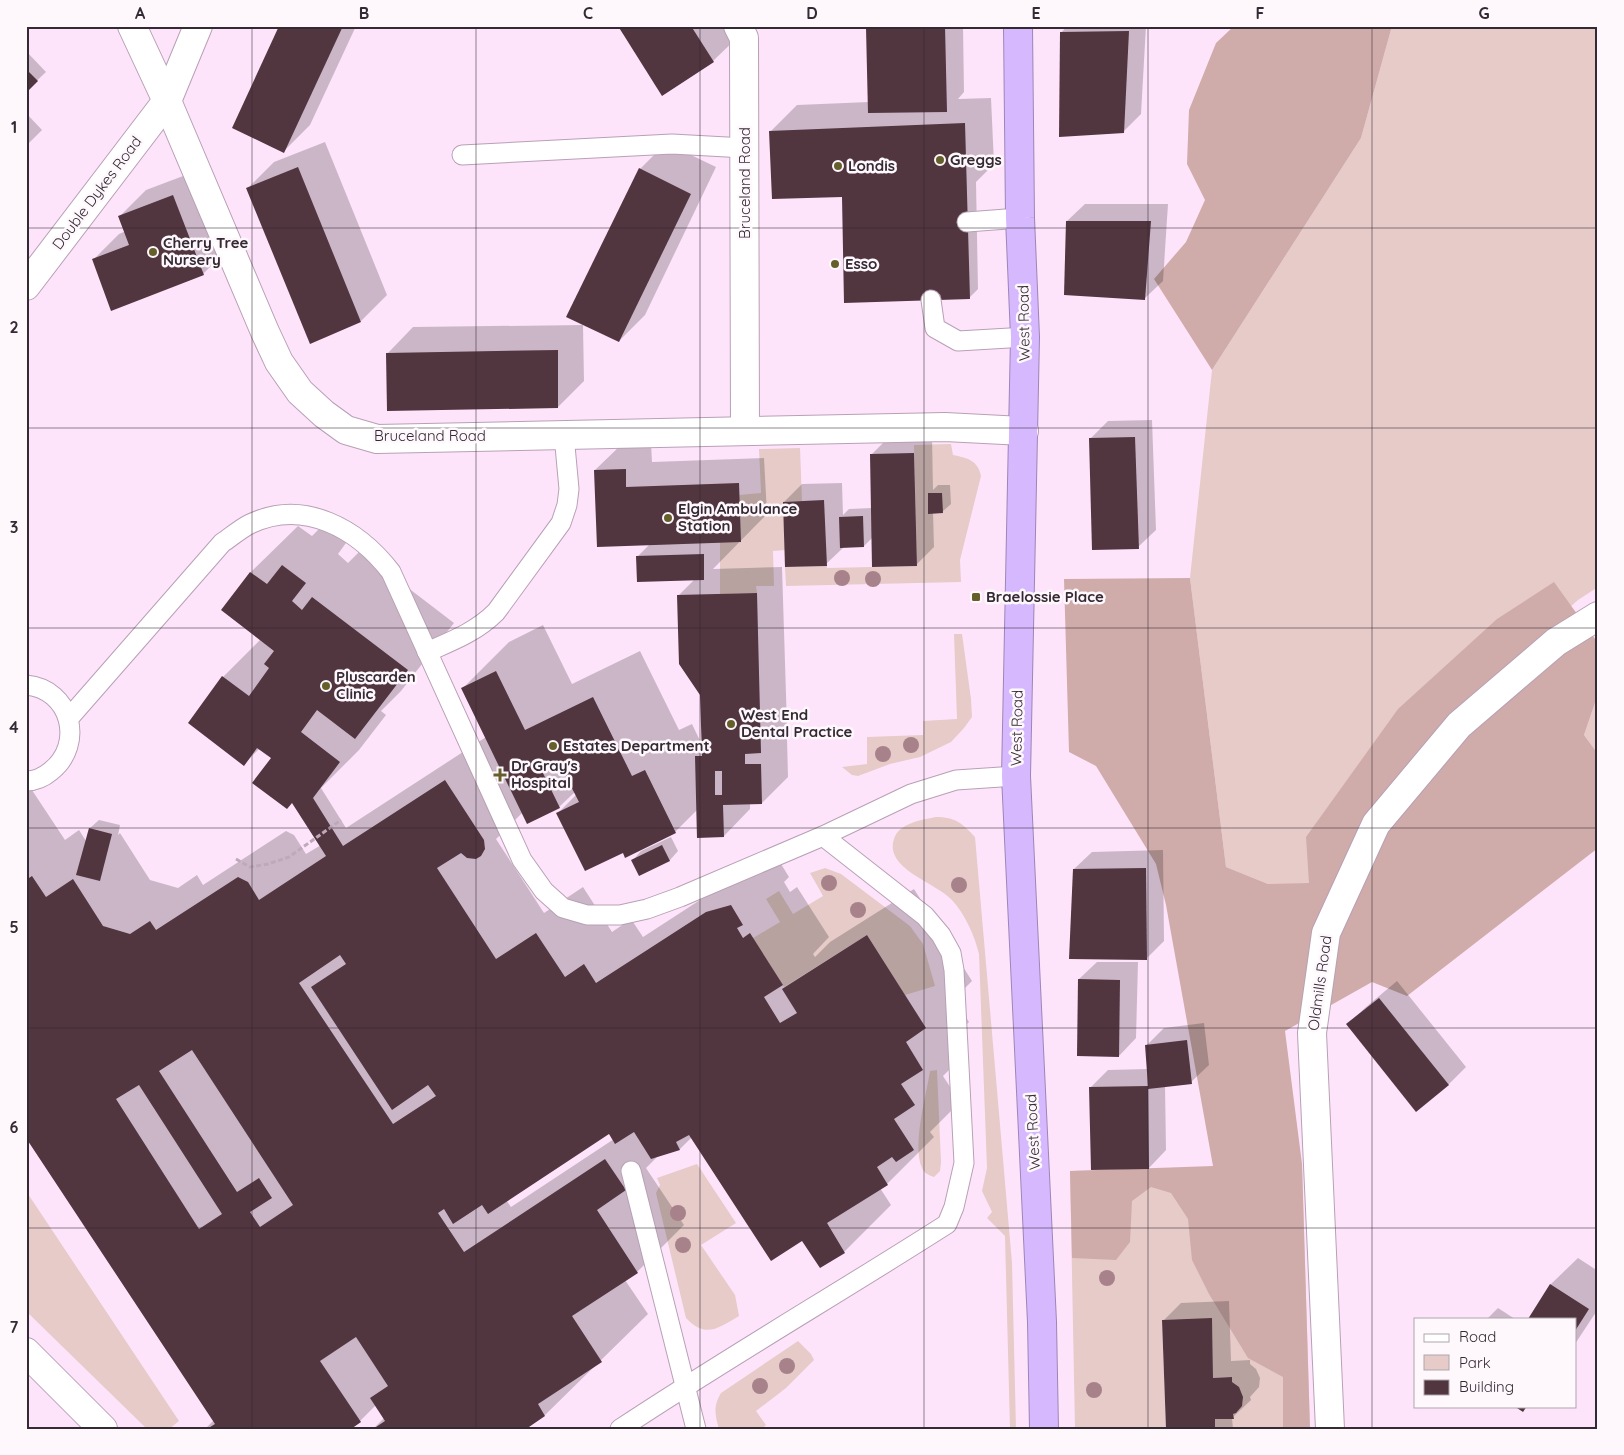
<svg xmlns="http://www.w3.org/2000/svg" width="1624" height="1455" font-family="Quicksand,sans-serif">
	<style>
		.green { fill: #e6cbc9 }
		.forest { fill: #cfacaa }
		.shadow { fill: #0003; fill-rule: evenodd }
		.building { fill: #51353f; fill-rule: evenodd }
		.lines { fill: none; stroke-linecap: round; stroke-linejoin: round }
		.lane-casing { stroke: #b8a0b5; stroke-width: 21 }
		.street-casing { stroke: #b8a0b5; stroke-width: 30 }
		.secondary-casing { stroke: #b8a0b5; stroke-width: 30 }
		.highway-casing { stroke: #9d86b7; stroke-width: 30 }
		.path { stroke: #bea9bb; stroke-width: 3; stroke-dasharray: 5 2.5; stroke-linecap: butt }
		.lane { stroke: #fff; stroke-width: 19 }
		.street { stroke: #fff; stroke-width: 28 }
		.secondary { stroke: #fff; stroke-width: 28 }
		.highway { stroke: #d6b8fe; stroke-width: 28 }
		.tree { fill: #a8828a }
		.grid { fill: none; stroke: #342a33; stroke-width: 1; stroke-opacity: 0.55 }
		.poi-dot { fill: #665f2b; stroke: #fef8fd; stroke-width: 2 }
		.labels { text-anchor: middle; stroke-width: 5; stroke-linejoin: round; paint-order: stroke }
		.poi-label { font-size: 15px; font-weight: bold; fill: #342a33; stroke: #fef8fd; text-anchor: start }
		.street-label { font-size: 15px; fill: #342a33; stroke: #fef8fd }
		.neatline { fill: none; stroke: #342a33; stroke-width: 2 }
		.grid-label { font-size: 16px; text-anchor: middle; font-weight: bold; fill: #342a33 }
	</style>
	<rect width="100%" height="100%" fill="#fee4fa"/>
	<!-- green -->
	<g class="green">
		<polygon points="1392,26 1598,26 1598,587 1578,600 1416,743 1309,884 1268,884 1226,867 1190,578 1212,370 1361,138"/>
		<path d="M951,444l2,11c14,3 25,5 28,21l-21,84 1,22 -175,4 -1,-19 42,-1v2l90,-2 -3,-121z"/>
		<polygon points="800,448 802,501 783,502 785,550 773,551 774,586 756,586 757,593 720,594 720,542 739,495 761,493 759,449"/>
		<polygon points="954,634 962,634 971,699 972,717 964,728 951,742 920,757 890,764 858,776 852,775 842,767 867,764 867,737 923,735 923,721 957,719"/>
		<polygon points="1598,694 1598,754 1584,735"/>
		<path d="M936,817c19,0 26,6 39,20l37,426 4,166h-6l-5,-193 -18,-18 5,-6 -10,-21 5,-23 -8,-214c-5,-20 -14,-40 -28,-55 -17,-17 -67,-31 -57,-60 5,-16 27,-19 42,-22z"/>
		<polygon points="825,868 841,874 910,926 923,944 935,986 905,995 867,935 784,987 753,938 780,922 766,899 779,891 793,914 823,896 810,873"/>
		<path d="M937,1070l4,92 -1,9 -6,6c-6,-2 -10,-4 -12,-9 -10,-23 4,-72 8,-97z"/>
		<path d="M697,1164l39,59 -35,22 34,50 4,21c-21,12 -33,23 -53,2l-30,-125 4,-8 -3,-7z"/>
		<path d="M1302,1164l8,265h-95v-10h18v-5c15,-7 10,-23 -1,-32v-5l-19,1 -1,-59 -50,1 4,109h-91l-5,-258z"/>
		<polygon points="26,1191 179,1421 169,1429 147,1429 26,1311"/>
		<path d="M798,1341l13,13 3,6 -28,28 -30,23 10,14 -4,4h-43c-4,-14 -6,-23 2,-36z"/>
	</g>
	<!-- forest -->
	<g class="forest">
		<polygon points="1234,26 1392,26 1361,138 1212,370 1154,279 1186,242 1205,200 1187,164 1189,110 1216,43"/>
		<polygon points="1190,578 1226,867 1268,884 1309,883 1306,837 1398,709 1497,619 1554,582 1598,643 1598,694 1584,735 1598,754 1598,848 1407,996 1372,982 1285,1031 1302,1164 1310,1429 1283,1429 1283,1377 1248,1358 1209,1294 1192,1260 1188,1219 1171,1193 1151,1187 1132,1201 1130,1242 1116,1260 1072,1258 1070,1171 1213,1166 1166,905 1156,864 1096,766 1069,752 1064,579"/>
	</g>
	<!-- shadow -->
	<g class="shadow">
		<polygon points="281,26 356,26 310,125 284,151"/>
		<polygon points="619,26 734,26 740,35 713,61"/>
		<polygon points="870,26 963,26 964,92 958,99 991,98 994,164 976,182 978,289 969,298 843,197 771,131 797,105 869,102 867,29"/>
		<polygon points="1067,26 1146,26 1141,114 1123,132 1061,33"/>
		<polygon points="26,51 46,72 26,91"/>
		<polygon points="26,113 42,130 26,146"/>
		<polygon points="325,142 387,295 361,321 248,188 274,162"/>
		<polygon points="666,143 716,167 645,315 619,341 640,169"/>
		<polygon points="199,170 229,248 203,274 93,260 119,234 126,231 120,216 146,190"/>
		<polygon points="1085,204 1168,204 1163,281 1145,298 1067,221"/>
		<polygon points="583,325 584,381 558,407 387,354 413,327"/>
		<polygon points="1152,420 1156,530 1138,547 1090,439 1108,421"/>
		<polygon points="932,436 933,490 938,485 950,485 951,504 942,512 933,512 934,547 916,565 873,537 864,546 844,547 826,564 784,502 802,484 842,483 843,515 849,509 872,508 871,455 889,437"/>
		<path d="M651,443l1,19 112,-4 3,56 -54,55 69,-2 5,159 -12,12h12l1,39 -26,26h-12v6l-26,27 -26,-27 -23,23 -52,19 -65,-38 18,-18 -1,-3 -16,15 -36,5 -27,27 48,74 39,-26 29,45 19,-13 12,18 111,-72 24,-6 11,18 -5,5 6,10 7,-5 32,50 -16,17 2,3 15,-15 84,-53 58,92 -18,18 15,23 -19,19 11,17 -18,18 17,26 -30,30 4,5 -47,47 -7,4 11,17 -47,47 -23,15 -19,-28 -110,-102 -12,12 -21,6 -13,13 38,57 -47,47 -12,8 23,34 -103,101 -21,14h-151l11,-11 -8,-13 -16,16 -11,8h-144l9,-9 -188,-284v-355l39,59 14,-10 7,11 4,-13 9,-8 21,5 -2,10 2,-2 30,47 28,8 19,-13 6,10 83,-54 8,4 12,19 15,-9 -48,-87 -13,-10 -16,16 -21,-87 38,-38 -38,-29 28,-38 47,-46 14,10 17,-17 22,17 -13,18 10,9 12,-12 94,72 -53,68 -20,20 5,4 -27,35 -38,38 25,40 140,-91 -24,-48 47,-47 34,-17 29,59 68,-33 39,79 13,-6 11,23 -2,-52 -23,-99 17,-17 -58,-22 13,-13 -55,-74 27,-26zM609,1132l5,7 -103,68 -5,-7z"/>
		<polygon points="671,837 678,851 670,860 640,874 633,860 641,851"/>
		<polygon points="1163,850 1164,941 1146,959 1074,869 1092,852"/>
		<polygon points="1097,962 1138,962 1136,1038 1119,1056 1079,979"/>
		<polygon points="1397,981 1466,1067 1449,1084 1417,1110 1348,1024 1366,1007"/>
		<polygon points="1204,1023 1209,1065 1191,1082 1165,1085 1166,1150 1149,1168 1090,1088 1108,1070 1148,1069 1147,1045 1164,1028"/>
		<polygon points="1578,1258 1598,1271 1598,1309 1575,1344 1575,1319 1530,1319 1551,1284"/>
		<polygon points="1229,1301 1231,1361 1250,1360 1250,1364 1256,1369 1260,1378 1259,1387 1250,1397 1251,1400 1232,1418 1233,1429 1167,1429 1163,1321 1181,1303"/>
		<polygon points="1498,1308 1515,1319 1487,1319"/>
	</g>
	<!-- building -->
	<g class="building">
		<polygon points="279,26 343,26 284,153 232,128"/>
		<polygon points="618,26 691,26 714,62 662,96"/>
		<polygon points="945,26 947,112 868,113 866,28"/>
		<polygon points="1129,31 1124,133 1059,137 1060,32"/>
		<polygon points="26,69 38,81 26,93"/>
		<polygon points="965,123 970,299 844,303 842,197 772,199 769,131"/>
		<polygon points="298,167 361,322 310,344 246,188"/>
		<polygon points="639,168 691,194 619,342 566,317"/>
		<polygon points="173,195 204,275 111,311 92,259 129,245 118,216"/>
		<polygon points="1066,221 1151,221 1145,300 1064,295"/>
		<polygon points="558,350 558,408 387,411 386,353"/>
		<polygon points="1135,437 1139,549 1092,550 1089,438"/>
		<polygon points="914,453 917,566 872,567 870,454"/>
		<polygon points="626,469 626,487 739,483 741,542 597,547 594,470"/>
		<polygon points="928,493 942,493 943,513 928,514"/>
		<polygon points="824,500 827,566 785,567 783,502"/>
		<polygon points="863,516 864,547 840,548 839,517"/>
		<polygon points="704,554 704,580 637,582 636,556"/>
		<path d="M282,565l24,18 -14,18 10,9 10,-13 96,73 -53,69 -38,-29 -16,22 39,30 -27,36 30,48 102,-66 39,60 1,9 -4,7 -5,3 -9,-1 -6,-5 -24,15 59,91 40,-26 29,44 19,-13 12,19 110,-71 25,-7 12,20 -6,3 6,10 7,-5 33,52 -19,12 16,26 17,-10 -15,-24 85,-54 59,93 -20,14 17,28 -22,14 14,21 -21,14 20,31 -18,12 -4,-5 -15,10 11,18 -61,38 18,30 -25,15 -18,-27 -31,20 -82,-126 -13,7 4,8 -29,9 -17,-27 -19,12 -6,-10 -121,80 -6,-9 -29,19 -9,-15 -6,4 26,39 141,-93 21,31 -29,20 41,63 -66,43 30,46 -64,42 7,12 -19,13h-153l12,-8 -15,-23 18,-12 -32,-49 -36,24 41,61 -10,7h-144l8,-5 -189,-286v-258l6,-4 14,21 27,-18 30,47 27,8 20,-13 6,9 82,-53 10,5 11,18 67,-44 -34,-53 -5,6 -35,-26 19,-25 -14,-10 -13,18 -56,-43 34,-47 27,20 20,-28 -5,-4 10,-13 -53,-41 29,-38 17,12zM340,955l6,9 -35,23 81,123 36,-25 8,11 -43,28 -94,-141zM192,1050l101,155 -33,22 -10,-15 22,-14 -13,-20 -22,14 -78,-121zM139,1085l83,129 -23,15 -83,-130z"/>
		<path d="M757,593l4,160 -16,1v10h16l1,40 -39,1 1,32 -27,1 -2,-82h7l-2,-61 -21,-31 -2,-69zM715,771h7v24h-7z"/>
		<polygon points="496,671 525,730 593,697 632,776 645,770 676,833 625,858 623,853 585,871 556,813 579,802 559,763 542,771 560,808 527,824 461,688"/>
		<polygon points="89,828 112,834 100,881 76,875"/>
		<polygon points="662,845 670,861 639,876 631,860"/>
		<polygon points="1146,868 1147,960 1069,959 1073,869"/>
		<polygon points="1078,979 1120,980 1119,1057 1077,1056"/>
		<polygon points="1379,998 1449,1085 1416,1112 1346,1024"/>
		<polygon points="1187,1040 1192,1084 1148,1089 1149,1169 1091,1170 1089,1087 1148,1086 1145,1045"/>
		<polygon points="1550,1284 1589,1309 1575,1331 1575,1319 1528,1319"/>
		<polygon points="1212,1318 1213,1378 1232,1377 1232,1382 1239,1387 1243,1397 1242,1406 1236,1413 1233,1414 1234,1419 1215,1419 1215,1429 1166,1429 1162,1320"/>
		<polygon points="1514,1406 1527,1406 1523,1412"/>
	</g>
	<g class="lines">
		<defs>
			<g id="lane">
				<polyline points="462,155 672,144 745,148"/>
				<polyline points="967,222 1020,218"/>
				<polyline points="931,300 935,328 958,341 1025,337"/>
				<path d="M427,652c25,-11 49,-20 69,-40l65,-89 6,-18 2,-16 -5,-54"/>
				<path d="M26,685c45,4 59,59 25,86 -7,6 -16,10 -25,10"/>
				<path d="M69,718l153,-175c9,-6 18,-14 28,-19 54,-26 108,5 141,48l131,288 22,31 19,17 24,7h33l27,-6 33,-12 143,-61 88,-42 45,-14 60,-4"/>
				<polyline points="631,1171 696,1429"/>
				<path d="M620,1429c107,-71 219,-136 327,-205l7,-17 10,-44 -10,-193 -3,-17 -10,-18 -16,-19 -102,-80"/>
			</g>
			<g id="street">
				<polyline points="132,26 167,101 265,332 279,362 300,392 324,414 346,430 377,439 945,427 1024,431"/>
				<polyline points="738,26 744,38 745,431"/>
				<polyline points="26,286 167,101 198,26"/>
				<polyline points="1330,1429 1312,1033 1326,933 1376,824 1459,725 1556,642 1598,616"/>
			</g>
			<polyline id="secondary" points="26,1352 103,1429"/>
			<polyline id="highway" points="1018,26 1020,218 1025,337 1016,776 1042,1322 1044,1429"/>
		</defs>
		<!-- lane casing -->
		<use href="#lane" class="lane-casing"/>
		<!-- street casing -->
		<use href="#street" class="street-casing"/>
		<!-- secondary casing -->
		<use href="#secondary" class="secondary-casing"/>
		<!-- highway casing -->
		<use href="#highway" class="highway-casing"/>
		<!-- path -->
		<polyline class="path" points="236,859 250,867 268,864 289,857 341,820"/>
		<!-- lane -->
		<use href="#lane" class="lane"/>
		<!-- street -->
		<use href="#street" class="street"/>
		<!-- secondary -->
		<use href="#secondary" class="secondary"/>
		<!-- highway -->
		<use href="#highway" class="highway"/>
	</g>
	<!-- trees -->
	<g class="tree">
		<circle cx="842" cy="578" r="8"/>
		<circle cx="873" cy="579" r="8"/>
		<circle cx="911" cy="745" r="8"/>
		<circle cx="883" cy="754" r="8"/>
		<circle cx="829" cy="883" r="8"/>
		<circle cx="959" cy="885" r="8"/>
		<circle cx="858" cy="910" r="8"/>
		<circle cx="678" cy="1213" r="8"/>
		<circle cx="683" cy="1245" r="8"/>
		<circle cx="1107" cy="1278" r="8"/>
		<circle cx="787" cy="1366" r="8"/>
		<circle cx="760" cy="1386" r="8"/>
		<circle cx="1094" cy="1390" r="8"/>
	</g>
	<!-- grid -->
	<path class="grid" d="M252,26v1403M476,26v1403M700,26v1403M924,26v1403M1148,26v1403M1372,26v1403M26,228h1572M26,428h1572M26,628h1572M26,828h1572M26,1028h1572M26,1228h1572"/>
	<!-- markers -->
	<g class="poi-dot">
		<circle cx="940" cy="160" r="5"/>
		<circle cx="838" cy="166" r="5"/>
		<circle cx="153" cy="252" r="5"/>
		<circle cx="835" cy="264" r="5"/>
		<circle cx="668" cy="518" r="5"/>
		<rect x="971" y="592" width="10" height="10" rx="2.5"/>
		<circle cx="326" cy="686" r="5"/>
		<circle cx="731" cy="724" r="5"/>
		<circle cx="553" cy="746" r="5"/>
		<path d="M497.5 767.5h5v5h5v5h-5v5h-5v-5h-5v-5h5z"/>
	</g>
	<g class="labels">
		<!-- poi labels -->
		<g class="poi-label">
			<text x="950" y="165">Greggs</text>
			<text x="848" y="171">Londis</text>
			<text x="163" y="248">Cherry Tree<tspan x="163" dy="17">Nursery</tspan></text>
			<text x="845" y="269">Esso</text>
			<text x="678" y="514">Elgin Ambulance<tspan x="678" dy="17">Station</tspan></text>
			<text x="986" y="602">Braelossie Place</text>
			<text x="336" y="682">Pluscarden<tspan x="336" dy="17">Clinic</tspan></text>
			<text x="741" y="720">West End<tspan x="741" dy="17">Dental Practice</tspan></text>
			<text x="563" y="751">Estates Department</text>
			<text x="511" y="771">Dr Gray's<tspan x="511" dy="17">Hospital</tspan></text>
		</g>
		<!-- street labels -->
		<g class="street-label">
			<text transform="translate(745 183) rotate(-90)" y="5">Bruceland Road</text>
			<text transform="translate(97 193) rotate(-53)" y="5">Double Dykes Road</text>
			<text transform="translate(1024 323) rotate(-91)" y="5">West Road</text>
			<text x="430" y="441">Bruceland Road</text>
			<text transform="translate(1017 728) rotate(-89)" y="5">West Road</text>
			<text transform="translate(1320 983) rotate(-82)" y="5">Oldmills Road</text>
			<text transform="translate(1033 1132) rotate(-93)" y="5">West Road</text>
		</g>
	</g>
	<!-- border -->
	<rect width="1624" height="1455" fill="none" stroke="#fef8fd" stroke-width="55"/>
	<!-- legend -->
	<rect x="1414" y="1318" width="162" height="90" fill="#fef8fd" stroke="#ada6ac"/>
	<rect x="1424" y="1334" width="25" height="8" fill="#ffffff" stroke="#ada6ac"/>
	<text x="1459" y="1342" font-size="15" fill="#342a33">Road</text>
	<rect x="1424" y="1355" width="25" height="15" fill="#e6cbc9" stroke="#ada6ac"/>
	<text x="1459" y="1368" font-size="15" fill="#342a33">Park</text>
	<rect x="1424" y="1380" width="25" height="15" fill="#51353f" stroke="#ada6ac"/>
	<text x="1459" y="1392" font-size="15" fill="#342a33">Building</text>
	<rect x="28" y="28" width="1568" height="1400" class="neatline"/>
	<g class="grid-label">
		<text x="140" y="19">A</text>
		<text x="364" y="19">B</text>
		<text x="588" y="19">C</text>
		<text x="812" y="19">D</text>
		<text x="1036" y="19">E</text>
		<text x="1260" y="19">F</text>
		<text x="1484" y="19">G</text>
		<text x="14" y="133">1</text>
		<text x="14" y="333">2</text>
		<text x="14" y="533">3</text>
		<text x="14" y="733">4</text>
		<text x="14" y="933">5</text>
		<text x="14" y="1133">6</text>
		<text x="14" y="1333">7</text>
	</g>
</svg>
